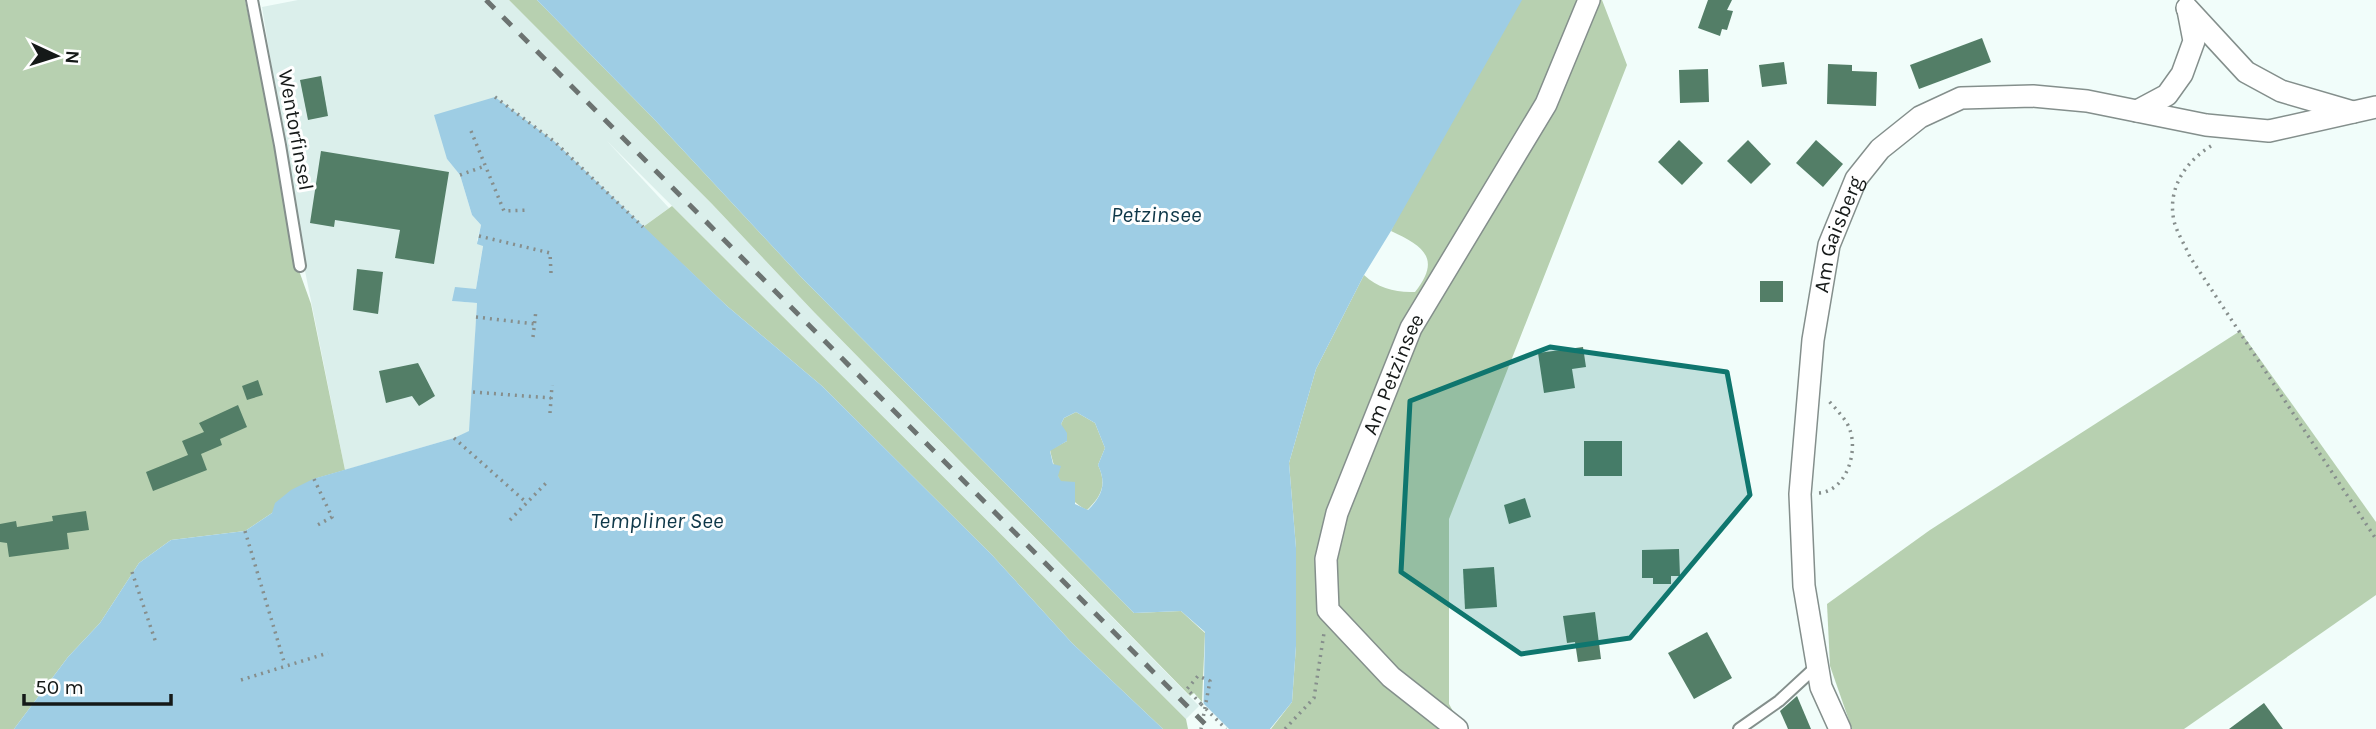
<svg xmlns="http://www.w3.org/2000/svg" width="2376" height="729" font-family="Karla,sans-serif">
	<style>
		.built { fill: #dbefeb }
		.green { fill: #b7d0b0 }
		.water { fill: #9ecde4; fill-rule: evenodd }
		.pier { fill: #f1fdfa }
		.building { fill: #537e67 }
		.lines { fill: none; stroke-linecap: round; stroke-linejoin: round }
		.lane-casing { stroke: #848f8c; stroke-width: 14 }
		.street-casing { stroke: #848f8c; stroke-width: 24 }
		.path { stroke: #868e8c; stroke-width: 3.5; stroke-dasharray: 2 5; stroke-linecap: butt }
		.lane { stroke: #fff; stroke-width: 10 }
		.street { stroke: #fff; stroke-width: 21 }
		.rail { stroke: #6c7371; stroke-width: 5; stroke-dasharray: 12 12; stroke-linecap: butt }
		.path-bridge { stroke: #868e8c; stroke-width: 3.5; stroke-dasharray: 2 5; stroke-linecap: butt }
		.marked { fill: #0f766e; fill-opacity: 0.2; stroke: #0f766e; stroke-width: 5; stroke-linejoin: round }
		.labels { text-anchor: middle; stroke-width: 6; stroke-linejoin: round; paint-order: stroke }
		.street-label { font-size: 21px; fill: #151918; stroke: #fff }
		.water-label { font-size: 23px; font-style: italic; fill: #0f3849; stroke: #fff }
	</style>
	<rect width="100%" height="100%" fill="#f1fdfa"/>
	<!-- built -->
	<polygon class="built" points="298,0 509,0 712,204 813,311 1199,706 1186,719 607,141 669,208 643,227 555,142 447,159 460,175 472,215 481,225 477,241 483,245 476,289 452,301 477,303 470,431 454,438 345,470 304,266 262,7"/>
	<!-- green -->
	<g class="green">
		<polygon points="0,0 245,0 276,145 297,265 311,304 345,470 314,479 272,513 245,531 171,540 139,563 100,623 68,657 14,729 0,729"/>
		<polygon points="509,0 537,0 654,119 802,278 1134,613 1181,611 1205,633 1202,702 1194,693 1190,696 813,311 712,204"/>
		<path d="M1496,0h106l25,65 -178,454v185l14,25h-192l21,-27 4,-56v-98l-7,-85 27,-94 48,-94c14,13 32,18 51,17 27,-34 8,-46 -24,-61z"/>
		<polygon points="672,206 1186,719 1188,729 1163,729 1072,643 992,555 822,386 727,306 643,227"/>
		<polygon points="2240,331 2376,522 2376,595 2184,729 1852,729 1830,666 1827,604 1930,530"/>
		<path d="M1076,412l19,11 10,25 -7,17c9,19 4,31 -11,45 -22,-10 -32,-37 -37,-60l17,-9 -6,-17 3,-6z"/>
	</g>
	<!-- water -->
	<g class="water">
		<path d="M537,0h985l-131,231 -27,44 -48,94 -27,94 7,85v98l-4,56 -22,27h-67l2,-97 -24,-21 -47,2 -332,-335 -148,-159zM1076,412l19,11 10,25 -7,17c9,19 4,31 -10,45l-13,-6v-22l-14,-1 -3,-5 3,-10 -8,-2 -3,-13 17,-10v-8l-6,-9 3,-6z"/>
		<polygon points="495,97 555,142 727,306 822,386 992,555 1072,643 1163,729 14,729 68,657 100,623 139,563 171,540 245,531 272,513 275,503 291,490 313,479 454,438 469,431 477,303 452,301 455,287 476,289 483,246 477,244 481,225 472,215 460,175 447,159 434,115"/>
	</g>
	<!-- pier -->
	<polygon class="pier" points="1202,702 1229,729 1199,729 1200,705"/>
	<!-- building -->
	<g class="building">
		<polygon points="1708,0 1732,0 1727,10 1733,11 1727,30 1722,29 1720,36 1698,28"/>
		<polygon points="1982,38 1991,62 1919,89 1910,65"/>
		<polygon points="1784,62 1787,84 1762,87 1759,65"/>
		<polygon points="1828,64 1852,65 1852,71 1877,72 1876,106 1827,104"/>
		<polygon points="1708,69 1709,102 1680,103 1679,70"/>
		<polygon points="321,76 328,116 308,120 300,80"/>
		<polygon points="1679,140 1703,163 1682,185 1658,162"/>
		<polygon points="1748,140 1771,164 1751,184 1727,161"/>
		<polygon points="1816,140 1843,164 1823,187 1796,163"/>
		<polygon points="321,151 449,172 434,264 395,258 400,230 335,220 334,227 310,223"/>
		<polygon points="357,269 383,272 378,314 353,310"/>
		<rect x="1760" y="281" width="23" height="21"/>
		<polygon points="1583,347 1586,367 1572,369 1575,388 1544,393 1538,353"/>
		<polygon points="418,363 435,396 419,406 412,396 386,403 379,371"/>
		<polygon points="258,380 263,395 247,400 242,386"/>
		<polygon points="238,405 247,427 220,439 222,445 201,454 207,470 153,491 146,472 188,455 182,441 204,432 199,423"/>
		<rect x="1584" y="441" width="38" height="35"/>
		<polygon points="1525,498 1531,517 1509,524 1504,505"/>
		<polygon points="86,511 89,530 67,533 69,549 9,557 7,543 0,542 0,524 16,521 17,527 53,521 52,516"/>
		<polygon points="1679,549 1680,576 1671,576 1671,584 1653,584 1653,578 1642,578 1642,550"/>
		<polygon points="1494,567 1497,607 1465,609 1463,569"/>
		<polygon points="1595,612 1601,659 1578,662 1575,642 1567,643 1563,616"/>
		<polygon points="1707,632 1732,678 1694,699 1668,653"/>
		<polygon points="1797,696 1811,729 1788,729 1780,711"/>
		<polygon points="2264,703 2283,729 2229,729"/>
	</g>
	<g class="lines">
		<defs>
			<g id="lane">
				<polyline points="252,0 280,145 300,266"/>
				<polyline points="1739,729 1779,701 1817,666"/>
			</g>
			<g id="street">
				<polyline points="2187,8 2246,72 2281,91 2353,112"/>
				<polyline points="2137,111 2167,95 2182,74 2194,41 2188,10"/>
				<path id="s1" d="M1457,729l-66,-52 -63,-67 -2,-51 11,-46 74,-185 135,-224 43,-104"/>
				<path id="s2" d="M1840,729l-19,-42 -17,-101 -4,-92 13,-154 16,-95 27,-66 24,-30 40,-32 41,-19 72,-2 54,5 119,24 63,6 107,-24"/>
			</g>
		</defs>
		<!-- lane casing -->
		<use href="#lane" class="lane-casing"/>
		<!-- street casing -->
		<use href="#street" class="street-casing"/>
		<!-- path -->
		<g class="path">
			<polyline points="495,97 555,142 643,227"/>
			<polyline points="471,131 504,211 529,210"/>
			<path d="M2211,146c-26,16 -44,43 -37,75 3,12 11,24 16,36l186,282"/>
			<polyline points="460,175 485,166"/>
			<polyline points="479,236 550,253 551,273"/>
			<polyline points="476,317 535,324"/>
			<polyline points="533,337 536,310"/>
			<polyline points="473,392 551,398"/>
			<polyline points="550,413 552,385"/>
			<polyline points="454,438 527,503"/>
			<polyline points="314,479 332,517 314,527"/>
			<path d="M1819,493c27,-2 39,-40 31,-63 -3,-10 -15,-22 -23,-31"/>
			<polyline points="510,520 549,480"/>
			<polyline points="245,531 285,665"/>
			<polyline points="132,572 156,643"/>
			<polyline points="241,680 328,653"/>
			<polyline points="1201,704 1187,689 1198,676 1210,681 1201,729"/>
			<polyline points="1285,729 1314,698 1324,633"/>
		</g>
		<!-- lane -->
		<use href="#lane" class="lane"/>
		<!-- street -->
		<use href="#street" class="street"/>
		<!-- rail -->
		<polyline class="rail" points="486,0 1210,729"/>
		<!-- path-bridge -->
		<polyline class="path-bridge" points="1201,704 1226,729"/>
	</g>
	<!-- marked area -->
	<path class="marked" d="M1550,347l177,25 23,123 -120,143 -109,16 -120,-82 9,-171z"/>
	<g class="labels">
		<!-- street labels -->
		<g class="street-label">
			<text transform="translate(296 130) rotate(80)" y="7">Wentorfinsel</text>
			<text dy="7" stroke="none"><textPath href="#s2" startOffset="504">Am Gaisberg</textPath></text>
			<text dy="7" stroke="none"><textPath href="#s1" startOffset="424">Am Petzinsee</textPath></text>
		</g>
		<!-- water labels -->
		<g class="water-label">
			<text x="1156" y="222">Petzinsee</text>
			<text x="657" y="528">Templiner See</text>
		</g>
	</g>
	<!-- north arrow -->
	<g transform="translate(56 56) rotate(94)" stroke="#ffffff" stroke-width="5" paint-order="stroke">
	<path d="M0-5L12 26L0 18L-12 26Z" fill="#151918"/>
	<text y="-10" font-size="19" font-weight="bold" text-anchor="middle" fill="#151918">N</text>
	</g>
	<!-- scale -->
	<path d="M24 694v10h147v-10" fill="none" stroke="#151918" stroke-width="3.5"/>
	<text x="35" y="694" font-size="21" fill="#151918" stroke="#ffffff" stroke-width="5" paint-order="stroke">50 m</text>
</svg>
